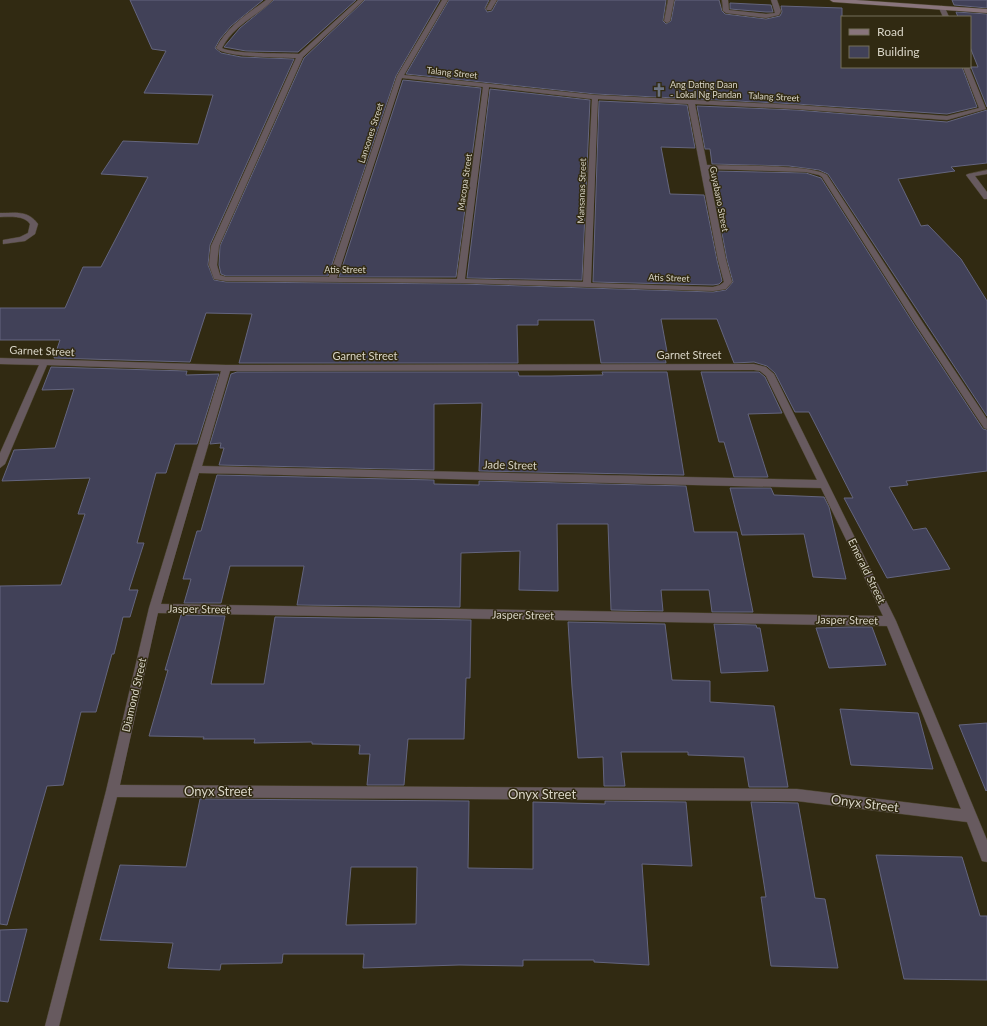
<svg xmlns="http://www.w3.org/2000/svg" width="987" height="1026" font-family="Lato,sans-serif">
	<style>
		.building { fill: #414158; stroke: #64657e; fill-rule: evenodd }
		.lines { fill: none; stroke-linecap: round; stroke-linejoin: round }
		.lane-casing { stroke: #4c452f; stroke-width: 1 }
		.street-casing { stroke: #4c452f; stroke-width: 1 }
		.secondary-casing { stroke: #4c452f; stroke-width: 1 }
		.lane { fill: #675a5f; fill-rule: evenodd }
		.street { fill: #675a5f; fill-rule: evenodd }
		.secondary { fill: #89757c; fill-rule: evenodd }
		.labels { text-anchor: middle; stroke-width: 3; stroke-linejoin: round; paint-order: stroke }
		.far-street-label { font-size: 9px; fill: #d9d5c7; stroke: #312a12 }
		.far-poi-label { font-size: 9px; fill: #d9d5c7; stroke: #312a12; text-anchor: start }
		.street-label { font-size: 11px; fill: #d9d5c7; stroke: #312a12 }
		.near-street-label { font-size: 13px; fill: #d9d5c7; stroke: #312a12 }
	</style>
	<rect width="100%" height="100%" fill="#312a12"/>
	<!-- building -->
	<g class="building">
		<polygon points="130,0 263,0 231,26 220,39 215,48 221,53 241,57 294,59 210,245 208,265 214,280 226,282 461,284 713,292 726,290 733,282 727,260 715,195 716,195 713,171 806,173 821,178 915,326 983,429 987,430 987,471 906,481 908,485 889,487 913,530 926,528 950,569 887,578 844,498 853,498 809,412 795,412 775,373 767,366 754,362 734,363 717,319 661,319 668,357 665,357 666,363 601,363 594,320 538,320 538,325 517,325 518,363 239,363 252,314 206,313 190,362 54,358 60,340 0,340 0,308 65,308 83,267 101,267 148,177 101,174 123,141 198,144 213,95 144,93 166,51 152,49"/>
		<polygon points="274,0 356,0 298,52 246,51 224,47 240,28"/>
		<polygon points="365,0 440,0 396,76 328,276 226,276 221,274 219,265 220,246 304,58"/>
		<polygon points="449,0 489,0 485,8 487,12 492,11 498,0 666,0 663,21 666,24 671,21 675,0 719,0 722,11 725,14 766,19 780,16 782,12 781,6 842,8 842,67 962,67 977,107 947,114 796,104 595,94 406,74"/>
		<polygon points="952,0 987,0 987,8 954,5"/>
		<polygon points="730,3 771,5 773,12 766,12 730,9"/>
		<polygon points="956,12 987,14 987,107 971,67 978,67 970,47 970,17 958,17"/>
		<polygon points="403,80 481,88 456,277 339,277"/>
		<polygon points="490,89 590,100 582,280 467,278"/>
		<polygon points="599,101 687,105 695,148 661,147 670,194 704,195 717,260 722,281 719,284 713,285 593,282"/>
		<polygon points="697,106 796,110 947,122 987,110 987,163 951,167 955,171 898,179 921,226 928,225 961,259 987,301 987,416 828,174 819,170 789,166 712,164 710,149 705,149"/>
		<polygon points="51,367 187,371 186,375 219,374 197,444 175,444 166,473 156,473 137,543 144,543 129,590 138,590 130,617 123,617 114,654 112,654 96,712 81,712 63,785 47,786 7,925 0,924 0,586 61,585 85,514 78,514 90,478 2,481 14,450 55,448 74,389 42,390"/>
		<polygon points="237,372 518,372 519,376 551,376 603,375 602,372 667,372 684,475 479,471 482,403 434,404 434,470 219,465 224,448 220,448 221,443 210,444 231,374"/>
		<polygon points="701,372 759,372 765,377 782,413 748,414 768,477 734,477 724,442 719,442"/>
		<polygon points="217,475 434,480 434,484 479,485 479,481 686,486 694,532 737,532 753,612 712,612 709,590 661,590 663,611 611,610 608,524 557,524 558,591 519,590 520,551 461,553 460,607 297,605 304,566 230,566 221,603 184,603 191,579 183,579 197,531 201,531"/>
		<polygon points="730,488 771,488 774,495 824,497 829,507 846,579 813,577 804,534 742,535"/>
		<polygon points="181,615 225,616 211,684 264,684 275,617 471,620 470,678 466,678 464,739 408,739 404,785 367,785 370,754 359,754 360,745 312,744 312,742 254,743 255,739 203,739 204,737 149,736 168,670 165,670"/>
		<polygon points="568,622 665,624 672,680 710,681 710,702 774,706 788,787 749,787 744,757 688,755 688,752 621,752 625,786 604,786 603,757 578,758 572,687"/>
		<polygon points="714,624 756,625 757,628 760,628 768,671 721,673"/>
		<polygon points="849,627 872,627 886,665 829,668 816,628"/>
		<polygon points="840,709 918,713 933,769 851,765"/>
		<polygon points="987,723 987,790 986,791 959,725"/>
		<path d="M200,799l269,2 -1,67 65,1v-67l72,2v-3l81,1 6,64 -50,-2 7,101 -55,-3v-2h-71v6l-64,-1 -96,3 1,-14h-81l-1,9 -61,1 -1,6 -52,-2 5,-25 -73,-3 20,-75 66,2zM351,867h66l-1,57 -70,1z"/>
		<polygon points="751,802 798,803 815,898 825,899 838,968 771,966 761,897 766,897"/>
		<polygon points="876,855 962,857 980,916 987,916 987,980 904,979"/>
		<polygon points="27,929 8,1002 0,1001 0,930"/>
	</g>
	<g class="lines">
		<defs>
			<g id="lane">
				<polygon points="668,0 674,0 670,21 667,23 664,21"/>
				<polygon points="722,0 728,0 729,10 766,14 775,13 771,0 777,0 781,11 779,15 766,18 726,13 723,11"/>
				<path d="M0,213c16,0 28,-3 38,11l-3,10 -10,7 -22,3v-4l17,-3 8,-4 2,-9c-6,-9 -20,-7 -30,-7z"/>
			</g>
			<g id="street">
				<path d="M266,0h7c-17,17 -39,25 -51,48 9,6 62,5 77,6l59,-54h6l-61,57 -84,189 -2,19 3,10 6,2h103l68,-201 45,-76h6l-44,75 191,20 201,10 151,11 32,-8 -16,-41h6l17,42 -39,11 -151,-11 -101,-5 12,61c22,1 106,-1 120,10l96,148 64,96v10l-3,-1 -68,-103 -94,-148 -3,-2 -13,-3 -98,-3 18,91 6,22 -6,7 -13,2 -252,-8 -235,-2 -12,-2 -5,-14 2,-19 85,-188c-16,-1 -70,0 -80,-10 12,-22 31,-34 50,-48zM402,78l81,9 -26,192 -120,-1zM489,87l103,12 -9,183 -118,-3zM598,99l90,5 30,156 6,22 -4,3 -7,2 -122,-4z"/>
				<polygon points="491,0 497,0 491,10 487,10 486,9"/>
				<polygon points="942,6 945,8 949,17 943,17 939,8"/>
				<polygon points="987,170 987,174 975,176 987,192 987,199 984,199 966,175 968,174"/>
				<path d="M0,358l226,7 528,-1 12,3 8,7 122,247 91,219v22l-5,-1 -15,-39 -170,-21 -680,-4 -58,229h-14l61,-235 43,-183 72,-237 -174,-6 -42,99 -5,4v-15l39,-88 -39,-1zM754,370l6,1 6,5 51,104 -615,-14 28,-95zM199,473l622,15 62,128 -722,-12zM158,613l729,13 74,183 -164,-20 -677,-4z"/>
			</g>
			<polygon id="secondary" points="830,0 856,0 987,9 987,13 833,2"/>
		</defs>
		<!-- lane casing -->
		<use href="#lane" class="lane-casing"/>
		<!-- street casing -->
		<use href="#street" class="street-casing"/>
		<!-- secondary casing -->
		<use href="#secondary" class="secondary-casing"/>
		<!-- lane -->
		<use href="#lane" class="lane"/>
		<!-- street -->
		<use href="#street" class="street"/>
		<!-- secondary -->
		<use href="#secondary" class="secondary"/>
	</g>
	<!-- icons -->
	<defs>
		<symbol id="church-bare" viewBox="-9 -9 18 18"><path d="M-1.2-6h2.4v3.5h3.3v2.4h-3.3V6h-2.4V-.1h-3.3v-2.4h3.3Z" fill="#6b7280" stroke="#312a12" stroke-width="2.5" paint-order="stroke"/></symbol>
	</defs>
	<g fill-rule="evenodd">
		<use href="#church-bare" x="649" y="80" width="20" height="20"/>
	</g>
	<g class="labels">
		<!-- far-street labels -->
		<g class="far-street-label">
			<text transform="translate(452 73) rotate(6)" y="3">Talang Street</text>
			<text transform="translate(774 97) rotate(3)" y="3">Talang Street</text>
			<text transform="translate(371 133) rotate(-72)" y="3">Lansones Street</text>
			<text transform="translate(465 182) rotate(-82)" y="3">Macopa Street</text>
			<text transform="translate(582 191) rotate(-88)" y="3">Mansanas Street</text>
			<text transform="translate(719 199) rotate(79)" y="3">Guyabano Street</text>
			<text x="345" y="273">Atis Street</text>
			<text transform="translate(669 278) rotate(2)" y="3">Atis Street</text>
		</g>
		<!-- far-poi labels -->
		<g class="far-poi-label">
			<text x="670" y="88">Ang Dating Daan<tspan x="670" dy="10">- Lokal Ng Pandan</tspan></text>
		</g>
		<!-- street labels -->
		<g class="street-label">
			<text transform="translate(42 351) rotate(2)" y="4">Garnet Street</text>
			<text x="689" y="359">Garnet Street</text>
			<text x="365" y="360">Garnet Street</text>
			<text transform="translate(510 465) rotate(1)" y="4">Jade Street</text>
			<text transform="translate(867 571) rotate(64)" y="4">Emerald Street</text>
			<text transform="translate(199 609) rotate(1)" y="4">Jasper Street</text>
			<text transform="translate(523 615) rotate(1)" y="4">Jasper Street</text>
			<text transform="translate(847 620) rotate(1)" y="4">Jasper Street</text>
			<text transform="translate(134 695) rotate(-77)" y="4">Diamond Street</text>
		</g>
		<!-- near-street labels -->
		<g class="near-street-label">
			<text x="218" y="796">Onyx Street</text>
			<text x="542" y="799">Onyx Street</text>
			<text transform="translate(865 803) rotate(7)" y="5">Onyx Street</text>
		</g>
	</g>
	<!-- legend -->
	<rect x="841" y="16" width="130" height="52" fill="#312a12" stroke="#746e5a"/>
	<rect x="849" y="29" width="20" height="6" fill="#89757c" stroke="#746e5a"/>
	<text x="877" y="36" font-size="12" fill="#d9d5c7">Road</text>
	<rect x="849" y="46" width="20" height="12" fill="#414158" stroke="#746e5a"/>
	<text x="877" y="56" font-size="12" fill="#d9d5c7">Building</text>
</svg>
